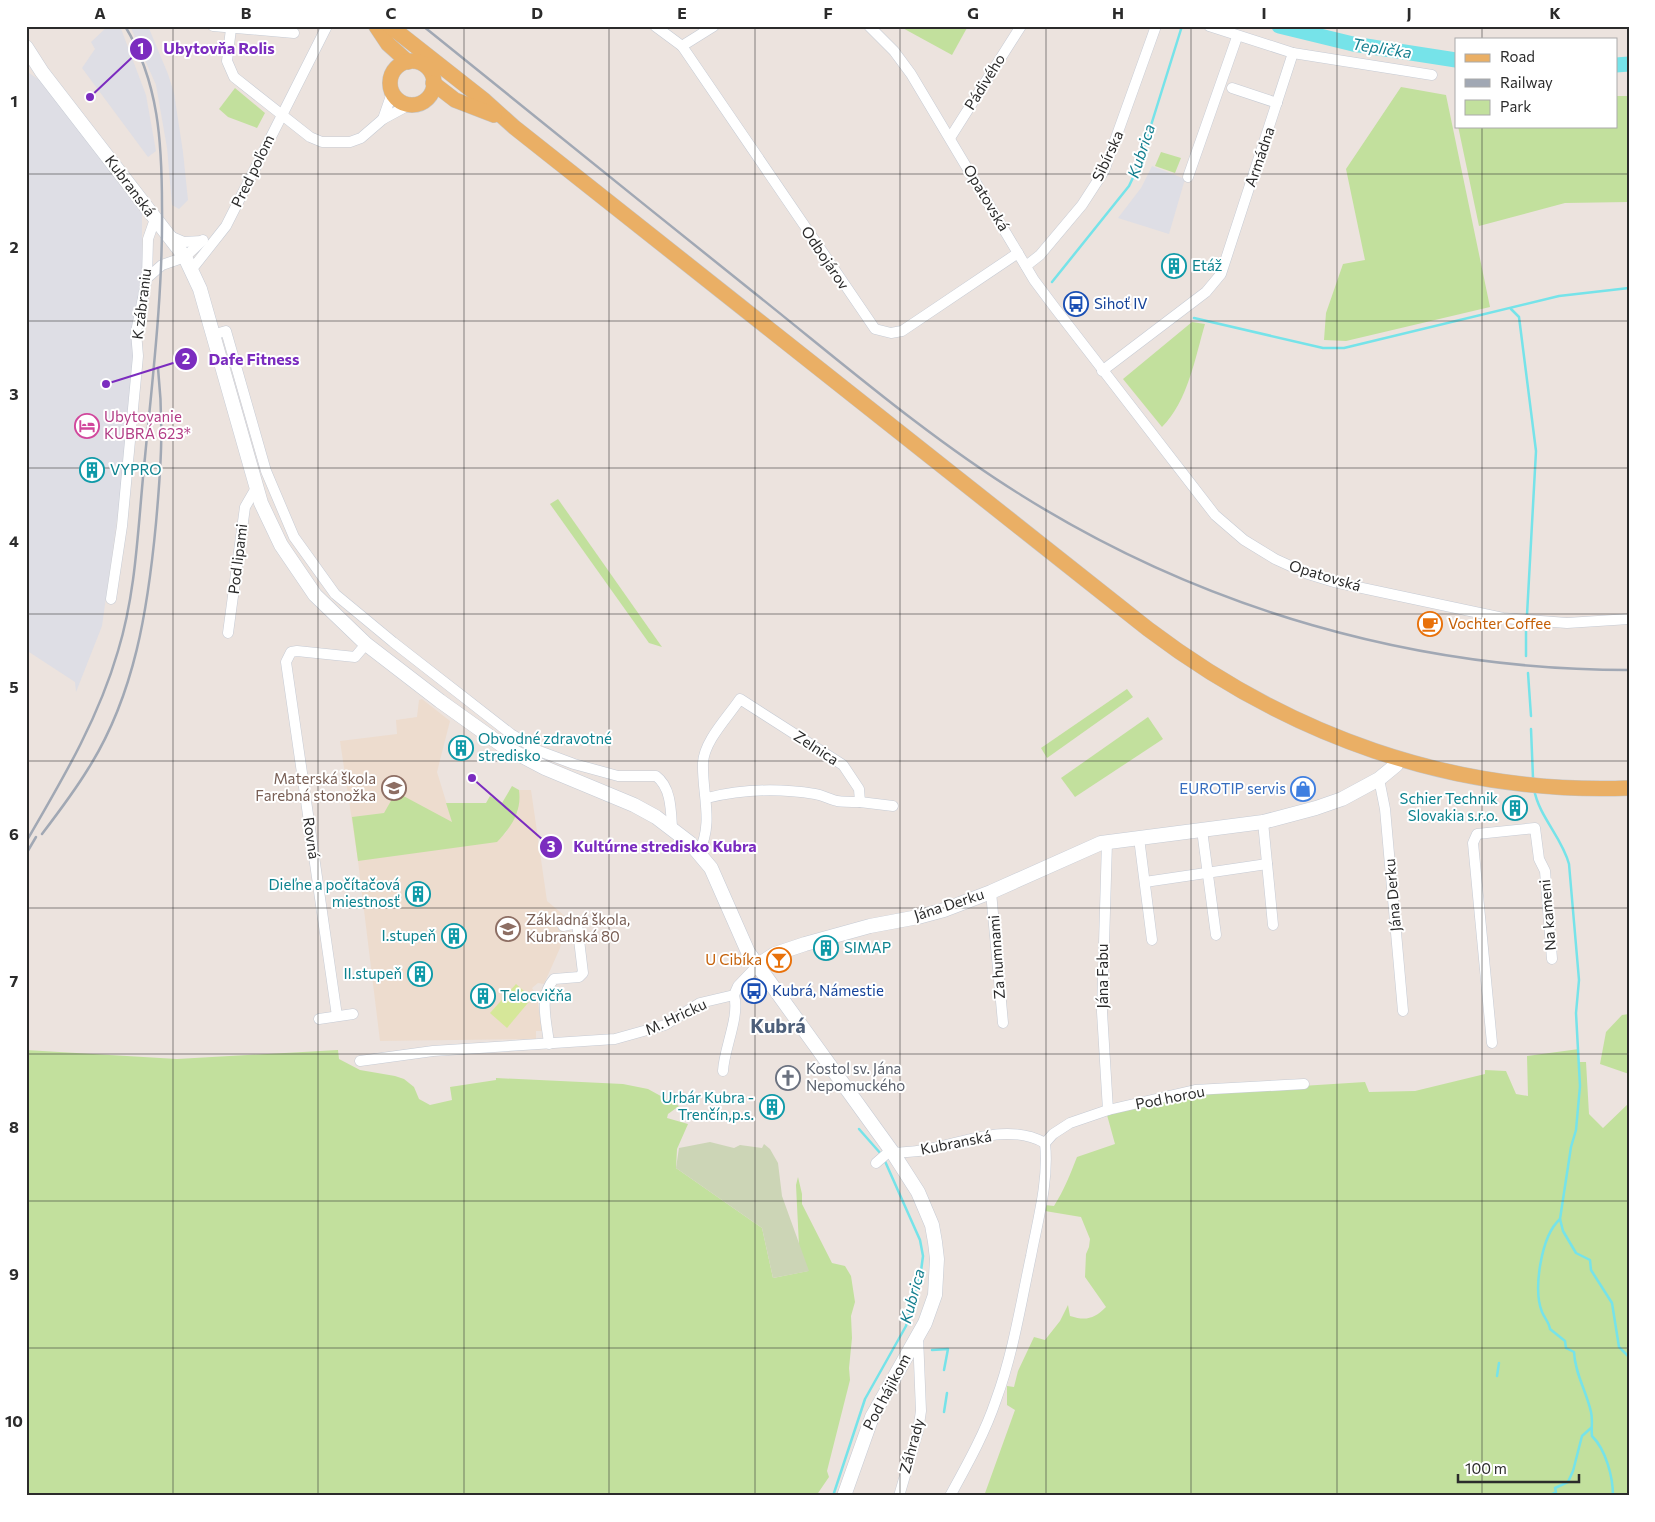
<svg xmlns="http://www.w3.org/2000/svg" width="1655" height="1522" font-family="Commissioner,sans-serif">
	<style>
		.industrial { fill: #dedee5 }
		.education { fill: #eddcce }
		.green { fill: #c2e09d }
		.cemetery { fill: #ccd5b6 }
		.pitch { fill: #d6e799 }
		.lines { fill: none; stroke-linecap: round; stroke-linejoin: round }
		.stream { stroke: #76e3e9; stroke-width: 2.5 }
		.river { stroke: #76e3e9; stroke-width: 15 }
		.street-casing { stroke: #c6cbd4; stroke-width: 11 }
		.secondary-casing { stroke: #c6cbd4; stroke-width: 15 }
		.primary-casing { stroke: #c4c4c4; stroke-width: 16 }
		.street { stroke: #fff; stroke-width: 10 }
		.secondary { stroke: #fff; stroke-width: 14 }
		.primary { stroke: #eaaf65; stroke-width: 15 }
		.rail { stroke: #a1a8b4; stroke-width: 2.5 }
		.grid { fill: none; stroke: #2b2b2b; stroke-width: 1; stroke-opacity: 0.55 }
		.labels { text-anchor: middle; stroke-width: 4; stroke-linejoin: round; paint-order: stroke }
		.street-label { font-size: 15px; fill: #2b2b2b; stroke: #fff }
		.culture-label { font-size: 15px; fill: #0d838f; stroke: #fff; text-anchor: start }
		.transit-label { font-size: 15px; fill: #164399; stroke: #fff; text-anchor: start }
		.hotel-label { font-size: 15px; fill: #b23c85; stroke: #fff; text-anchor: start }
		.food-label { font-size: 15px; fill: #c56008; stroke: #fff; text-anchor: start }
		.education-label { font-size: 15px; fill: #785e54; stroke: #fff; text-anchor: end }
		.shop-label { font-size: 15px; fill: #366cbe; stroke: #fff; text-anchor: end }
		.worship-label { font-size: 15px; fill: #5b616d; stroke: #fff; text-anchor: start }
		.water-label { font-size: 16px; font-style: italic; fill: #147f8f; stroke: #fff }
		.district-label { font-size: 20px; font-weight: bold; fill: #4d5f7a; stroke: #fff }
		.leader { fill: none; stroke: #7b2cbf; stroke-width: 2 }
		.callout-dot { fill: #7b2cbf; stroke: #fff; stroke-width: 2 }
		.mark-label { font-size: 15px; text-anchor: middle; font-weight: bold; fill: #fff }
		.callout-label { font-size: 16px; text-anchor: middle; font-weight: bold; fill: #7b2cbf; stroke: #fff; stroke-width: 4; stroke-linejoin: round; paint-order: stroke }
		.neatline { fill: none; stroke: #2b2b2b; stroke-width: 2 }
		.grid-label { font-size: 16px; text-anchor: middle; font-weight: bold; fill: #2b2b2b }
	</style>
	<rect width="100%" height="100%" fill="#ece3de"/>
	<!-- industrial -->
	<g class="industrial">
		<polygon points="105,26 120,26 146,95 156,151 148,157 82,68 95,49 91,42 106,28"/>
		<polygon points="130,26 148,26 168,74 174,93 183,152 188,200 179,209 172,205 167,148 156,85"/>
		<polygon points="26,71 41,81 142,214 142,294 124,469 102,626 76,692 75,682 26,650"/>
		<polygon points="1152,166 1185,179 1169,234 1118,218 1141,188"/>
	</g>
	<!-- education -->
	<polygon class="education" points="422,699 450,721 437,772 460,847 505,834 518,811 519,790 531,790 547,901 566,917 567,921 560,948 544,984 538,983 532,988 537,996 542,1031 536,1031 536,1039 380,1041 358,861 340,741 397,734 396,720 417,717 419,700"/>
	<!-- green -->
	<g class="green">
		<polygon points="899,26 968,26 952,55"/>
		<polygon points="1401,87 1446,95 1490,307 1346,341 1324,340 1326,313 1343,264 1365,260 1346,169"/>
		<polygon points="235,88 265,113 257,128 228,117 219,109"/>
		<polygon points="1616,96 1629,96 1629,202 1565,203 1479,226 1458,126 1616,126"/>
		<polygon points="1161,152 1181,158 1175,173 1155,166"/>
		<path d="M1192,322l13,2c-10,34 -17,77 -43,103l-39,-48z"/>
		<polygon points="558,499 662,647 649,643 550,504"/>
		<polygon points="1127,689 1133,697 1047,758 1041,748"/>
		<polygon points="1148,717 1163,739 1075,797 1061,778"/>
		<path d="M512,786l7,4c3,22 -8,37 -22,52l-139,19 -6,-44 32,-4 12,-21 56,30 -6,-19h40l4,-7 12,7z"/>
		<polygon points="1629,1014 1629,1074 1600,1064 1606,1032 1622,1015"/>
		<path d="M1579,1049v13h7l3,52 14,14 26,-25v393h-645l31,-86 -8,-5v-19l7,1 4,-16 16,-34 11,3 15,-19 8,-16 2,11c16,5 24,3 36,-9l-21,-30 1,-23 3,-7 1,-8 -9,-22 -36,-6v-6l9,1c10,-16 16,-31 23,-49l38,-13 -8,-29 97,-23 161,-10 4,10 46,-1 70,-17v-4l21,1 10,23 12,2 -1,-40z"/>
		<polygon points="26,1050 177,1059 338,1050 339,1059 360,1070 395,1076 404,1079 414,1087 419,1099 430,1105 452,1100 450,1087 496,1080 496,1078 623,1084 648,1089 679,1106 668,1114 667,1118 688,1124 677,1149 676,1168 762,1228 773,1278 808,1271 799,1246 796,1185 798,1177 802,1194 802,1204 832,1263 845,1266 851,1276 855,1302 851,1316 852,1338 849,1368 850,1380 827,1471 829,1477 816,1496 26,1496"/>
	</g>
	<!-- cemetery -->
	<polygon class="cemetery" points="710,1142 734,1148 740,1145 762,1148 764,1144 770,1149 778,1163 782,1196 809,1271 773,1278 762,1228 676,1168 679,1148"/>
	<!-- pitch -->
	<polygon class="pitch" points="516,984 532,998 507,1028 490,1013"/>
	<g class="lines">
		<!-- stream -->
		<g class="stream">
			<polyline points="1052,282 1129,186 1138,167 1182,26"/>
			<polyline points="1511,309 1519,317 1536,451 1527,615"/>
			<polyline points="1194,318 1323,348 1344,348 1559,296 1629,288"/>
			<polyline points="1526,656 1526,628"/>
			<polyline points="1528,673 1531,716"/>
			<polyline points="1531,729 1533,778"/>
			<path d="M1534,789c5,28 28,48 35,75l10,116 -3,33 4,73 -4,44 -5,17 -11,72 3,12 13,22 14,7 1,10 21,33 7,44 10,10"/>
			<polyline points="859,1129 881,1154"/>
			<path d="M1560,1219c-19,17 -27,70 -18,93 3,7 7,10 8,17l15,12 1,7 8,4c1,22 12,38 17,60 2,8 0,16 1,24 14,14 21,41 21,60"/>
			<polyline points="932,1350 948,1349 944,1370"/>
			<polyline points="1497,1376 1499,1363"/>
			<polyline points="944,1412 947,1393"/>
			<polyline points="1550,1495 1556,1492 1555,1488 1568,1482 1573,1471 1582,1436 1591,1428"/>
			<polyline points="833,1496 865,1399 906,1326 921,1271 923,1256 920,1240 884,1159"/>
		</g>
		<!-- river -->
		<g class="river">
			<polyline points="1279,26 1353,44 1456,60"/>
			<polyline points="1616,65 1629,64"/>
		</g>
		<defs>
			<g id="street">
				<polyline points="213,26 294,33"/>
				<polyline points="655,26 682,46 875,329 891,333 902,331 1018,253"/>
				<polyline points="869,26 894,51 911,74 1034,280 1055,308 1215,515 1244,540 1275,559 1308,574 1334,582 1503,618 1567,623 1629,619"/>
				<polyline points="1209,26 1293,53 1432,75"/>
				<polyline points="231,29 227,61 234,77 310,137 322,142 350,142 361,138 383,119 409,105"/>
				<polyline points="682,46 714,26"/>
				<polyline points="1232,88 1277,103"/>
				<polyline points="383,119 392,93"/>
				<polyline points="950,138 1021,26"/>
				<polyline points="1188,177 1237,37"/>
				<polyline points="170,236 184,242 202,241"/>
				<polyline points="1026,266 1040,255 1082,205 1104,171 1156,26"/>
				<polyline points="192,269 226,226 327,26"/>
				<polyline points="147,278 162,265 185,257 203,240"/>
				<path d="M212,335l14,-4 40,140 28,66 41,57 58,48 118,92 28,17 35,13 44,12h38c15,11 15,34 16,52"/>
				<polyline points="1102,371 1206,292 1221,274 1293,53"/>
				<polyline points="111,599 122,526 134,398 138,356 136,332 147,278 148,239 155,219"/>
				<polyline points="228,633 245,507 256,488"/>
				<polyline points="1379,779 1385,809 1403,1011"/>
				<polyline points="860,802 893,806"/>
				<polyline points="1263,822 1273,925"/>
				<polyline points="1202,830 1216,935"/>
				<polyline points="1139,838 1152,940"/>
				<polyline points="1107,842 1102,1012 1108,1110"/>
				<path d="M699,852c15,-30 3,-57 4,-89 1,-22 25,-46 37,-64l103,66 16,24 1,13c-7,0 -16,0 -23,-1 -8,-2 -15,-6 -22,-7 -37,-6 -72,-5 -108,4"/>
				<polyline points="1145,882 1267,864"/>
				<polyline points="991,892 1003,1023"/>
				<polyline points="563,926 586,921"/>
				<polyline points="337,1016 286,662 291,652 297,651 355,657 366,644"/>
				<polyline points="319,1019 353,1014"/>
				<polyline points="1492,1043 1473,843 1477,834 1535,828 1539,859 1545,871 1552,959"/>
				<path d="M549,1044c-2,-22 -11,-47 5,-65l25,-2 4,-4 -6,-50"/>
				<polyline points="360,1061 433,1051 615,1039 665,1025 700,1003 734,995 738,986 758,965"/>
				<path d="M723,1071c1,-23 17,-54 11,-76"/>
				<polyline points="1045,1143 1053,1134 1070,1123 1108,1110 1195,1090 1304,1084"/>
				<path d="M893,1153c10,-1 21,-1 31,-3 40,-7 83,-28 121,-7"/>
				<polyline points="876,1163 891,1150"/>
				<polyline points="899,1496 918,1431 921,1411 918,1336"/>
				<path d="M950,1496c17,-31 35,-63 46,-96 17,-46 25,-97 35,-144 7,-37 18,-76 14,-113"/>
			</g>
			<g id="secondary">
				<polyline points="26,47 42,72 185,257 200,289 261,503 281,545 315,595 366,644 440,701 503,746 545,768 634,805 656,817 690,843 711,868 748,952 893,1153 918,1192 932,1225 935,1242 937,1259 935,1295 925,1323 872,1417 844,1496"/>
				<polyline points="758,965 775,954 805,944 870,926 918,917 944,910 991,892 1101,843 1263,822 1316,808 1342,799 1379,779 1396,765 1397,759"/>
			</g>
			<g id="primary">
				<polyline points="376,26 388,44 408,62"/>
				<path d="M390,26l94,74 30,27 634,502c140,106 304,166 481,159"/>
				<circle cx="412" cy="83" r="22"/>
				<polyline points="433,83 455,100 494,115"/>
			</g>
		</defs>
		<!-- street casing -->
		<use href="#street" class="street-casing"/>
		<!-- secondary casing -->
		<use href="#secondary" class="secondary-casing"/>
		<!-- primary casing -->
		<use href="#primary" class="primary-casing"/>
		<!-- street -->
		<use href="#street" class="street"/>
		<!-- secondary -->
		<use href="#secondary" class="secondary"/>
		<!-- primary -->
		<use href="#primary" class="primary"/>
		<!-- rail -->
		<g class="rail">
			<path d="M423,26c109,88 219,177 329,265 88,70 174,145 269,204 182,114 393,175 608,175"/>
			<path d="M42,834c16,-21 32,-42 46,-65 47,-74 60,-161 68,-246 5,-56 8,-99 2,-155"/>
			<path d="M26,842c36,-62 72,-122 92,-191 19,-62 20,-129 27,-194 8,-83 18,-166 17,-250 0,-63 -3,-125 -37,-181"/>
			<polyline points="26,854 36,837"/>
		</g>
	</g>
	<!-- grid -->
	<path class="grid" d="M173,26v1470M318,26v1470M464,26v1470M609,26v1470M755,26v1470M900,26v1470M1046,26v1470M1191,26v1470M1337,26v1470M1482,26v13M1482,126v1370M26,174h1603M26,321h1603M26,468h1603M26,614h1603M26,761h1603M26,908h1603M26,1054h1603M26,1201h1603M26,1348h1603"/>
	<!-- icons -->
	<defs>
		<symbol id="building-ring" viewBox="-11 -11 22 22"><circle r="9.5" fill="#fff" stroke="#0f9aa8" stroke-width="1.5"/><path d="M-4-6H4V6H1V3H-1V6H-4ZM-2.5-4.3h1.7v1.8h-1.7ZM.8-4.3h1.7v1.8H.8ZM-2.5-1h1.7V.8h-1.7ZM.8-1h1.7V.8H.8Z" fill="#0f9aa8"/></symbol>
		<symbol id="bus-ring" viewBox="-11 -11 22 22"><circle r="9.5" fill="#fff" stroke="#1a4fb4" stroke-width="1.5"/><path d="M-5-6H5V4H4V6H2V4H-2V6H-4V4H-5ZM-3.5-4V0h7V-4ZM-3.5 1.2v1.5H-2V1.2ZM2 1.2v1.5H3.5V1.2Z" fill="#1a4fb4"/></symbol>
		<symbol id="hotel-ring" viewBox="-11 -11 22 22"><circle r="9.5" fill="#fff" stroke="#d1479c" stroke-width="1.5"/><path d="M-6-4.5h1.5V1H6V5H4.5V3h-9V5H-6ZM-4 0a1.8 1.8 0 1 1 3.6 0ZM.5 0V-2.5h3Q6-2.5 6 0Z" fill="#d1479c"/></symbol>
		<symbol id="cafe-ring" viewBox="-11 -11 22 22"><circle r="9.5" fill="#fff" stroke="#e8710a" stroke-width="1.5"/><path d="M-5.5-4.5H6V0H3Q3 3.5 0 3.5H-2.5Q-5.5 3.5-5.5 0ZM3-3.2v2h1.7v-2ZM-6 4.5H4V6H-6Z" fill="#e8710a"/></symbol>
		<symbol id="school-ring" viewBox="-11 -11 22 22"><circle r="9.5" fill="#fff" stroke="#8d6e63" stroke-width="1.5"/><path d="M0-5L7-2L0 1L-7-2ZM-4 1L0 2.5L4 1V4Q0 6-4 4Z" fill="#8d6e63"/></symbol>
		<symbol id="shop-ring" viewBox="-11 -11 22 22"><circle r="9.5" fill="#fff" stroke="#3f7fe0" stroke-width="1.5"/><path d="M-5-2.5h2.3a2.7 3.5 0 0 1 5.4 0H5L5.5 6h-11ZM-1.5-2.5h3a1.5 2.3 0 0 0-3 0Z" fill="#3f7fe0"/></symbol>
		<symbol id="bar-ring" viewBox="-11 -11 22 22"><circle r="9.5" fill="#fff" stroke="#e8710a" stroke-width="1.5"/><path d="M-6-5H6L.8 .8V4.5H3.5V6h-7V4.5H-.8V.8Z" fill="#e8710a"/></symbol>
		<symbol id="church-ring" viewBox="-11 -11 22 22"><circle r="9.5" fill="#fff" stroke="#6b7280" stroke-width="1.5"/><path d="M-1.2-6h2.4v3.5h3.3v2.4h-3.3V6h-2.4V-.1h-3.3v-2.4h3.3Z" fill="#6b7280"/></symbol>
	</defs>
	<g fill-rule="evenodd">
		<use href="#building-ring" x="1160" y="252" width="28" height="28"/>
		<use href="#bus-ring" x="1062" y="290" width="28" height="28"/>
		<use href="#hotel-ring" x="73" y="412" width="28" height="28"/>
		<use href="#building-ring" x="78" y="456" width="28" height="28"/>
		<use href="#cafe-ring" x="1416" y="610" width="28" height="28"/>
		<use href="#building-ring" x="447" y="734" width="28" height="28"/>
		<use href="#school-ring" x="380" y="774" width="28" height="28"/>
		<use href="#shop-ring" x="1289" y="775" width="28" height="28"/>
		<use href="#building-ring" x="1501" y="794" width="28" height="28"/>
		<use href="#building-ring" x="404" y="880" width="28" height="28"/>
		<use href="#school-ring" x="494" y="915" width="28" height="28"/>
		<use href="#building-ring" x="440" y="922" width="28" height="28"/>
		<use href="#building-ring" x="812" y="934" width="28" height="28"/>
		<use href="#bar-ring" x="765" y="946" width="28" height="28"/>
		<use href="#building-ring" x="406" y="960" width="28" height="28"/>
		<use href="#bus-ring" x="740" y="977" width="28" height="28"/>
		<use href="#building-ring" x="469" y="982" width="28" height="28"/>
		<use href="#church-ring" x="774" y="1064" width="28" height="28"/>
		<use href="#building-ring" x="758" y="1093" width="28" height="28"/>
	</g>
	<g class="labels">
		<!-- street labels -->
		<g class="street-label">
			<text transform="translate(985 82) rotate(-58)" y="5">Pádivého</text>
			<text transform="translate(1108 156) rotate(-65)" y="5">Sibírska</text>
			<text transform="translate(1260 157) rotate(-71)" y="5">Armádna</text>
			<text transform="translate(253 171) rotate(-64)" y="5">Pred poľom</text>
			<text transform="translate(130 186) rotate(53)" y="5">Kubranská</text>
			<text transform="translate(986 198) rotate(59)" y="5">Opatovská</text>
			<text transform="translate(825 258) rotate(56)" y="5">Odbojárov</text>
			<text transform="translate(142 304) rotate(-83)" y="5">K zábraniu</text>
			<text transform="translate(238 559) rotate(-83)" y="5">Pod lipami</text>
			<text transform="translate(1325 576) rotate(17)" y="5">Opatovská</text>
			<text transform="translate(816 748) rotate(33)" y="5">Zelnica</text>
			<text transform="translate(311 838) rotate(82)" y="5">Rovná</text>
			<text transform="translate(1393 895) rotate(-95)" y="5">Jána Derku</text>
			<text transform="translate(949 905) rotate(-18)" y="5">Jána Derku</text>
			<text transform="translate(1548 915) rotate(-95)" y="5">Na kameni</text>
			<text transform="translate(997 957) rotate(-94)" y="5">Za humnami</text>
			<text transform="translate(1103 976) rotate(-90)" y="5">Jána Fabu</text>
			<text transform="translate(676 1017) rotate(-25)" y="5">M. Hricku</text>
			<text transform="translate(1170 1098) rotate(-11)" y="5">Pod horou</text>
			<text transform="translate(956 1143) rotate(-11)" y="5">Kubranská</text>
			<text transform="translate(887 1392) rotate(-62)" y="5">Pod hájikom</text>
			<text transform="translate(912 1446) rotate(-75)" y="5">Záhrady</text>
		</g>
		<!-- culture labels -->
		<g class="culture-label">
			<text x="1192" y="271">Etáž</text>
			<text x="110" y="475">VYPRO</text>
			<text x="478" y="744">Obvodné zdravotné<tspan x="478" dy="17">stredisko</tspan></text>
			<text x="1498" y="804" text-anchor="end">Schier Technik<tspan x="1498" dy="17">Slovakia s.r.o.</tspan></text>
			<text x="400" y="890" text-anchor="end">Dieľne a počítačová<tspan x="400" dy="17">miestnosť</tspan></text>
			<text x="436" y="941" text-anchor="end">I.stupeň</text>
			<text x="844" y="953">SIMAP</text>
			<text x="402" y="979" text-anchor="end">II.stupeň</text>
			<text x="500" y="1001">Telocvičňa</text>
			<text x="754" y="1103" text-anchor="end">Urbár Kubra -<tspan x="754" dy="17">Trenčín,p.s.</tspan></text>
		</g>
		<!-- transit labels -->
		<g class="transit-label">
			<text x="1094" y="309">Sihoť IV</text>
			<text x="772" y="996">Kubrá, Námestie</text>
		</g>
		<!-- hotel labels -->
		<g class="hotel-label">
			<text x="104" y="422">Ubytovanie<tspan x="104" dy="17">KUBRÁ 623*</tspan></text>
		</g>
		<!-- food labels -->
		<g class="food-label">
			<text x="1448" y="629">Vochter Coffee</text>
			<text x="762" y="965" text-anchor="end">U Cibíka</text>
		</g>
		<!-- education labels -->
		<g class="education-label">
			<text x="376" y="784">Materská škola<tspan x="376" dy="17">Farebná stonožka</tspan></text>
			<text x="526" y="925" text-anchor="start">Základná škola,<tspan x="526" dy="17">Kubranská 80</tspan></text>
		</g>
		<!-- shop labels -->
		<g class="shop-label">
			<text x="1286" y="794">EUROTIP servis</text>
		</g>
		<!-- worship labels -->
		<g class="worship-label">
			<text x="806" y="1074">Kostol sv. Jána<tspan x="806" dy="17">Nepomuckého</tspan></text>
		</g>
		<!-- water labels -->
		<g class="water-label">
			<text transform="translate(1382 48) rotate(9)" y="6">Teplička</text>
			<text transform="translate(1141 151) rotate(-72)" y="6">Kubrica</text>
			<text transform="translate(912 1296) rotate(-75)" y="6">Kubrica</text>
		</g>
		<!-- district labels -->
		<g class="district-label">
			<text x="778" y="1033">Kubrá</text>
		</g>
	</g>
	<!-- callouts -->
	<path class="leader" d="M90 97L141 49M106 384L186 359M472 778L551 847"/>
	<g class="callout-dot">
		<circle cx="90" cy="97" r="5"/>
		<circle cx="106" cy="384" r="5"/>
		<circle cx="472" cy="778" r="5"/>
		<circle cx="141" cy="49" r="12"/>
		<circle cx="186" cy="359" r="12"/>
		<circle cx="551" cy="847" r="12"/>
	</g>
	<g class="mark-label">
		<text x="141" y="54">1</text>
		<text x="186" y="364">2</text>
		<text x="551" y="852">3</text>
	</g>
	<g class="callout-label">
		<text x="219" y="54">Ubytovňa Rolis</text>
		<text x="254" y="365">Dafe Fitness</text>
		<text x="665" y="852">Kultúrne stredisko Kubra</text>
	</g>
	<!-- border -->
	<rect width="1655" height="1522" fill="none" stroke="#ffffff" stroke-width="55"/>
	<!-- legend -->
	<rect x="1455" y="38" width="162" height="90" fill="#ffffff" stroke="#aaaaaa"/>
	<rect x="1465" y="54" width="25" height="8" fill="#eaaf65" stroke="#aaaaaa"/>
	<text x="1500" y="62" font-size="15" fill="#2b2b2b">Road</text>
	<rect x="1465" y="79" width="25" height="8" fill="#a1a8b4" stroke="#aaaaaa"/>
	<text x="1500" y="88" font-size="15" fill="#2b2b2b">Railway</text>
	<rect x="1465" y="100" width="25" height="15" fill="#c2e09d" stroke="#aaaaaa"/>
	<text x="1500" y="112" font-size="15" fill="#2b2b2b">Park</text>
	<!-- scale -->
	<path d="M1458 1474v8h121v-8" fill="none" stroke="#2b2b2b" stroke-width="2.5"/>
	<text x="1465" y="1474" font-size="15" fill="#2b2b2b" stroke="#ffffff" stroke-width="4" paint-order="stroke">100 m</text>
	<rect x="28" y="28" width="1600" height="1466" class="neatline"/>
	<g class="grid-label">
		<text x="100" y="19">A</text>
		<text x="246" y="19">B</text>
		<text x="391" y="19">C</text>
		<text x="537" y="19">D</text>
		<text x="682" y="19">E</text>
		<text x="828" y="19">F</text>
		<text x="973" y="19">G</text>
		<text x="1118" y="19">H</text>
		<text x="1264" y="19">I</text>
		<text x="1409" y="19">J</text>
		<text x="1555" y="19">K</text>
		<text x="14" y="107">1</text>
		<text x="14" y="253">2</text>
		<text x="14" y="400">3</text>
		<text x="14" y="547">4</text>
		<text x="14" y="693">5</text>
		<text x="14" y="840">6</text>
		<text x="14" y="987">7</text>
		<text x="14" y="1133">8</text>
		<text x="14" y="1280">9</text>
		<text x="14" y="1427">10</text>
	</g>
</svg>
